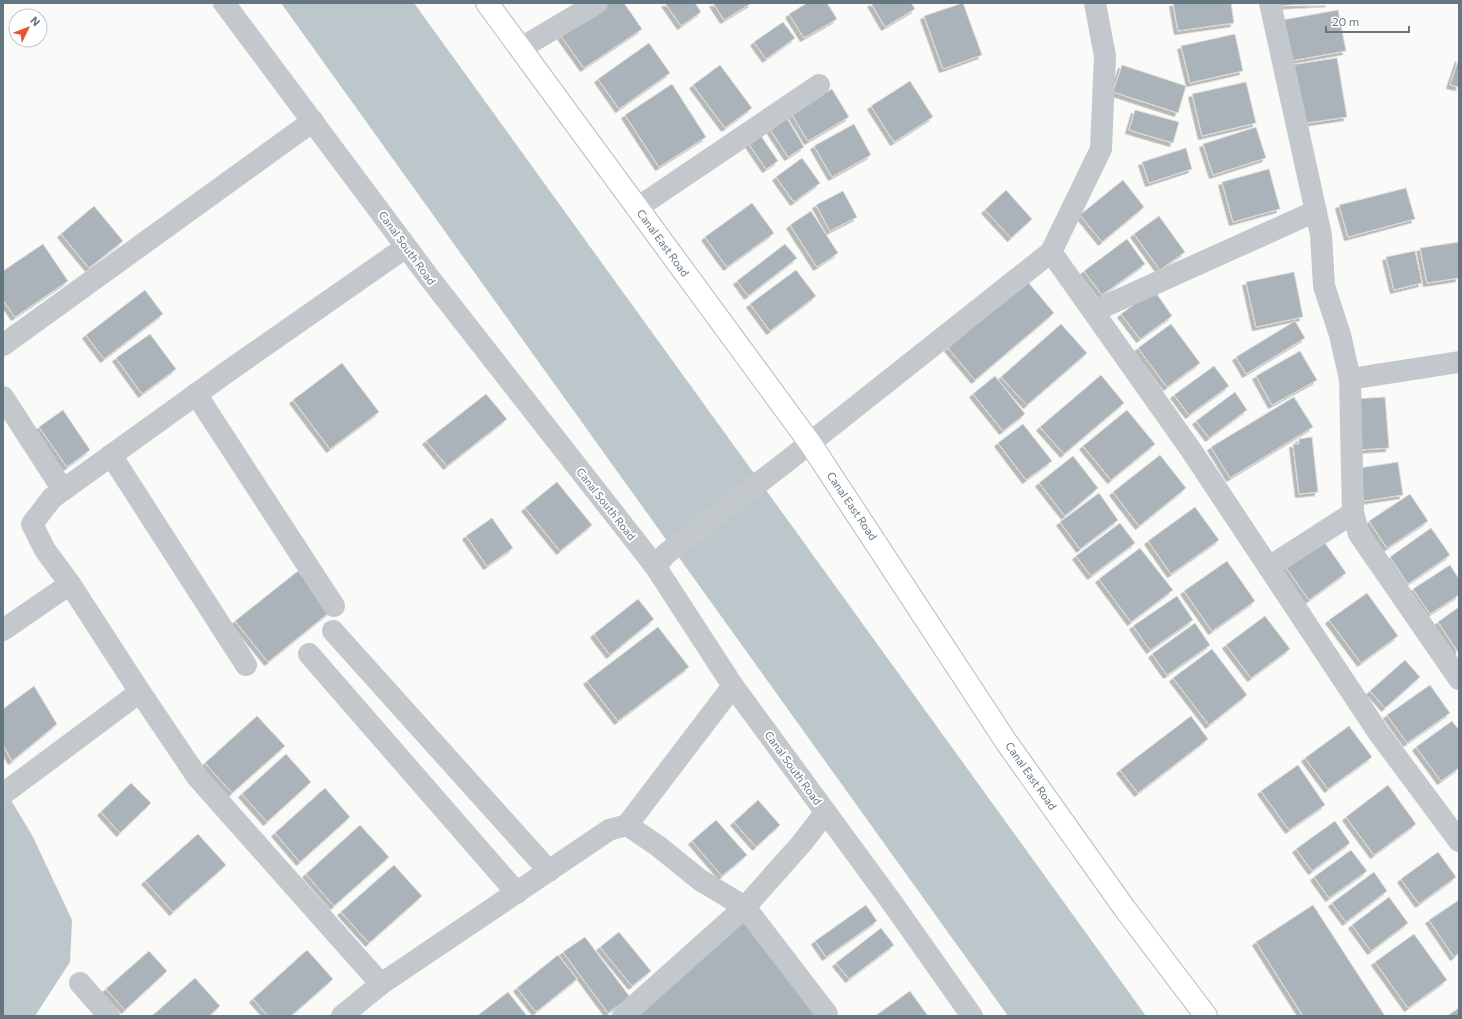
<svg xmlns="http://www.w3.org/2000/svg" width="1462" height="1019" font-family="Commissioner,sans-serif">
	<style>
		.water { fill: #bbc7cb }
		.building { fill: #aab3b9; stroke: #dcdcda; filter: url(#shadow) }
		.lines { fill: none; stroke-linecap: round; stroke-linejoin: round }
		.major-casing { stroke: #b5babe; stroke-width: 24 }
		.minor { stroke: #c3c8cc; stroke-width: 22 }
		.major { stroke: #fff; stroke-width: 22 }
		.labels { text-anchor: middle; stroke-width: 4; stroke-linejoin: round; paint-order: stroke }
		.street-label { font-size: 11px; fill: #657683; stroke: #fff }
	</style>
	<defs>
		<filter id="shadow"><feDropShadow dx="-3.5" dy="3.5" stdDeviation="0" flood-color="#0004"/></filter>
	</defs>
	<rect width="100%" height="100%" fill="#fafaf8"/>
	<!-- water -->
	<g class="water">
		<polygon points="281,3 414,3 1146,1016 1008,1016"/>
		<polygon points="3,787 32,835 72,920 70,962 35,1016 3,1016"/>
	</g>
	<!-- building -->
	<g class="building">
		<polygon points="609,3 624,3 642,29 584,68 561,36"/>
		<polygon points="665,3 695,3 701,12 681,26"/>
		<polygon points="713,3 752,3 724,20"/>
		<polygon points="807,3 827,3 837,19 804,38 789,14"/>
		<polygon points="871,3 911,3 915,9 885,27"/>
		<polygon points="963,3 982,55 943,69 924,16"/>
		<polygon points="1173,3 1231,3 1234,23 1178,31"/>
		<polygon points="1272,3 1329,3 1272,6"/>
		<polygon points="1338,10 1346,51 1285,62 1277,21"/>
		<polygon points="783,22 795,38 766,59 754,42"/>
		<polygon points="1235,34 1243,71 1190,83 1181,46"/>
		<polygon points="649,43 670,73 619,109 598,79"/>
		<polygon points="1337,58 1347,117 1300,124 1290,65"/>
		<polygon points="1459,58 1459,87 1450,85"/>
		<polygon points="720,65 752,108 725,128 693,85"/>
		<polygon points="1122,65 1186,86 1178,113 1113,92"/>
		<polygon points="910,81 933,117 894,142 871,106"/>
		<polygon points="1246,82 1256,123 1202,136 1192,94"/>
		<polygon points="672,84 706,137 659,167 625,115"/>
		<polygon points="832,89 849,117 808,141 791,113"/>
		<polygon points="1135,110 1179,122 1173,143 1129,130"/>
		<polygon points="785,115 804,147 788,157 768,126"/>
		<polygon points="854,124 871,155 832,177 814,146"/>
		<polygon points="1256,127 1266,158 1213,175 1203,144"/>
		<polygon points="759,133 778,161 766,169 747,141"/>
		<polygon points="1186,148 1192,169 1149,183 1142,162"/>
		<polygon points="802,158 820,183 794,202 776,177"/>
		<polygon points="1269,169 1280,209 1233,222 1222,182"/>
		<polygon points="1123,180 1144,207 1102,242 1080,215"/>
		<polygon points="1406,188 1415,219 1348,237 1339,205"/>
		<polygon points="1006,190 1032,219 1011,238 985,210"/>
		<polygon points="843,191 857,217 830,231 816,205"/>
		<polygon points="752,203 774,233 727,267 705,237"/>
		<polygon points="94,206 123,241 89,268 61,234"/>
		<polygon points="811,211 838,253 817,267 790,225"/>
		<polygon points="1159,216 1185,252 1160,270 1134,234"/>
		<polygon points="1127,239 1145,264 1102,295 1084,271"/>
		<polygon points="1459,242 1459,278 1427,283 1420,248"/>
		<polygon points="43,244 68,281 15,317 3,300 3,271"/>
		<polygon points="785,244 797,258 748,296 737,281"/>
		<polygon points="1415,251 1422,283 1394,290 1386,257"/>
		<polygon points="796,270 816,296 770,331 750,304"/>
		<polygon points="1294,272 1303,317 1256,327 1246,282"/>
		<polygon points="1027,281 1054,313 975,380 948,348"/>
		<polygon points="145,290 163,314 104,359 86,335"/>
		<polygon points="1154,290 1172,316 1140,339 1121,314"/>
		<polygon points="1295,321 1305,338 1246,374 1236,357"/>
		<polygon points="1061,324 1087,353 1027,405 1001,377"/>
		<polygon points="1171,324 1200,363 1167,387 1138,348"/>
		<polygon points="150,334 176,369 142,394 116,358"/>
		<polygon points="1300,351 1317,380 1272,405 1256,376"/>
		<polygon points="342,363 379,412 330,449 293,400"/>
		<polygon points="1214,366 1229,386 1189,415 1174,395"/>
		<polygon points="1101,375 1124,403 1064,454 1040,427"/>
		<polygon points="995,376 1025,414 1003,431 973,394"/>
		<polygon points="1235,392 1247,410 1209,438 1196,421"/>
		<polygon points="486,394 507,419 447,466 426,441"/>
		<polygon points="1294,397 1313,427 1230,478 1211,447"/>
		<polygon points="1385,397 1389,448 1358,450 1354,399"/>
		<polygon points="63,410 90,450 67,467 39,427"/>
		<polygon points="1127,410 1155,444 1111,480 1083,446"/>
		<polygon points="1023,424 1052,461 1026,480 998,443"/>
		<polygon points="1312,437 1318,492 1299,494 1293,444 1299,444 1299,439"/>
		<polygon points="1160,455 1186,488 1139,526 1113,492"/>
		<polygon points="1073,456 1098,488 1065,516 1039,483"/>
		<polygon points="1398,462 1403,495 1364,501 1359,468"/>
		<polygon points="557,482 592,525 560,551 525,508"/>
		<polygon points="1099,493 1118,520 1080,549 1060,522"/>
		<polygon points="1410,494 1428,521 1387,548 1369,521"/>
		<polygon points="1195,507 1219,540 1171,574 1148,541"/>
		<polygon points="492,518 513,548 487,566 466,536"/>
		<polygon points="1120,523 1135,543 1091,576 1076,556"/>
		<polygon points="1431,528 1450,555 1408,584 1390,557"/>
		<polygon points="1323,540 1346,573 1309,600 1285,566"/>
		<polygon points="1140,548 1173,590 1131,622 1099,579"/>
		<polygon points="1227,561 1255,601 1212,631 1184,591"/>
		<polygon points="1450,565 1459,579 1459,595 1430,614 1413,589"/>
		<polygon points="298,571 331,611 268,662 235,621"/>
		<polygon points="1367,593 1398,636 1361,663 1329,620"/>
		<polygon points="1177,596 1193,620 1150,650 1133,626"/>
		<polygon points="638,599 654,619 610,655 594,634"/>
		<polygon points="1459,607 1459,651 1458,652 1438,622"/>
		<polygon points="1265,616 1290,649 1251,678 1226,645"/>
		<polygon points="1195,623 1210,645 1167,675 1152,654"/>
		<polygon points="658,627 689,667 618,721 587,681"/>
		<polygon points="1212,649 1247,695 1209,725 1173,678"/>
		<polygon points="1405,660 1420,677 1385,708 1370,691"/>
		<polygon points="1430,685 1450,713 1407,743 1387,715"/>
		<polygon points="34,686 57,724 12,761 3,745 3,709"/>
		<polygon points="257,716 285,746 232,793 205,763"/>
		<polygon points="1191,716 1208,739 1138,793 1120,770"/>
		<polygon points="1452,721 1459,730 1459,768 1441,781 1416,747"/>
		<polygon points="1349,726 1372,757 1328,789 1305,758"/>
		<polygon points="286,754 311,782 267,822 242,794"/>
		<polygon points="1298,765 1325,805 1289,830 1261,791"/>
		<polygon points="131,783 151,803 120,833 101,812"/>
		<polygon points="1388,785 1416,824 1374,855 1346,817"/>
		<polygon points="325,788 350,817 300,862 275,833"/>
		<polygon points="758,800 780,825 756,847 734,822"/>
		<polygon points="716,820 747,855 722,876 692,841"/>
		<polygon points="1335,821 1350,843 1312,871 1296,849"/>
		<polygon points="360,825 389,857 334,906 306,874"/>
		<polygon points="198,834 226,865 173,912 145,881"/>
		<polygon points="1351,850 1367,871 1329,898 1314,877"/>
		<polygon points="1438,852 1456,877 1419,904 1401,879"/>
		<polygon points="394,865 422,896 369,943 341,912"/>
		<polygon points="1374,872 1387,891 1346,922 1332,903"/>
		<polygon points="1389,897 1408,923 1371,951 1352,925"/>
		<polygon points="1459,900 1459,953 1454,957 1429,920"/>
		<polygon points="866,905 877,921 826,957 815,941"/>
		<polygon points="1313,905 1385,1016 1303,1016 1256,942"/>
		<polygon points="741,917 821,1016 624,1016"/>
		<polygon points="881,928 894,945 849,979 836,963"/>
		<polygon points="619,932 651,971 632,986 600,947"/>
		<polygon points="1414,934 1447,980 1408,1008 1375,962"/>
		<polygon points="585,937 630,997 608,1013 563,952"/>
		<polygon points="307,950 333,979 291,1016 268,1016 253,999"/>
		<polygon points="149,951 167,971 125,1010 106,989"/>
		<polygon points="558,955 577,979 536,1012 517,988"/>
		<polygon points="195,978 220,1006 209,1016 152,1016"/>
		<polygon points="910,991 928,1016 875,1016"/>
		<polygon points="508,992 527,1016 477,1016"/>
		<polygon points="1459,1008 1459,1016 1447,1016"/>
	</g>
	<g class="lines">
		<defs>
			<polyline id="major" points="487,3 810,443 1007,743 1125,909 1206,1016"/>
		</defs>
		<!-- major casing -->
		<use href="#major" class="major-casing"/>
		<!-- minor -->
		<g class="minor">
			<polyline points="224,3 431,280 655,566 733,686 893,904 972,1016"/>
			<polyline points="1270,3 1321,235 1324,286 1340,335 1350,379 1353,513 1359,534 1459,679"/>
			<polyline points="521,48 597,3"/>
			<polyline points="637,208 819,85"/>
			<polyline points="1051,252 1191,450 1378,732 1459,841"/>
			<polyline points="1094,311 1316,211"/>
			<polyline points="3,345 313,121"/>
			<polyline points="1350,379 1459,362"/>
			<polyline points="196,394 334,606"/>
			<polyline points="3,397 63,490"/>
			<polyline points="111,455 246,665"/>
			<polyline points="655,566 667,553 786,462 1051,252 1101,149 1105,56 1095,3"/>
			<polyline points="1269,567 1353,513"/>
			<polyline points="3,630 70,584"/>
			<polyline points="333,631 549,871"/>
			<polyline points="309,654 517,893"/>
			<polyline points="3,794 140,692"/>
			<polyline points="627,825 733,686"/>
			<polyline points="80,983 109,1016"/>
			<polyline points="381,984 198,778 140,692 70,584 45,550 32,524 52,498 227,372 406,247"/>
			<polyline points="342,1016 381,984 609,830 627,825 658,846 700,880 745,907 802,843 825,813"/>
			<polyline points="623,1016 745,907 827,1014 824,1016"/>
		</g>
		<!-- major -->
		<use href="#major" class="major"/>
	</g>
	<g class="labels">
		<!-- street labels -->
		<g class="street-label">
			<text transform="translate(663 243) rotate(54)" y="4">Canal East Road</text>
			<text transform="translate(407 248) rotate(54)" y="4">Canal South Road</text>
			<text transform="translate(606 504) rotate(52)" y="4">Canal South Road</text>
			<text transform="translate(852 506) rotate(56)" y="4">Canal East Road</text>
			<text transform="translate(793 768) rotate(54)" y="4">Canal South Road</text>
			<text transform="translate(1031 776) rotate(55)" y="4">Canal East Road</text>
		</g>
	</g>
	<!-- border -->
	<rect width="1462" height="1019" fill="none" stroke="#657683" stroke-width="8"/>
	<!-- north arrow -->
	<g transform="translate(28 28) rotate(47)"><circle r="19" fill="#ffffff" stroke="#c1c8cd"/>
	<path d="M0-3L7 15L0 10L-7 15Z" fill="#e4572e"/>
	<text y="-6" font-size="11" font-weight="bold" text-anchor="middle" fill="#657683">N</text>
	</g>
	<!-- scale -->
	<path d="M1326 26v6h83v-6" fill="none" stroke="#657683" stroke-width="2"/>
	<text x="1332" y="26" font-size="12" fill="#657683" stroke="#ffffff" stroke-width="3" paint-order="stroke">20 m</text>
</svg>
